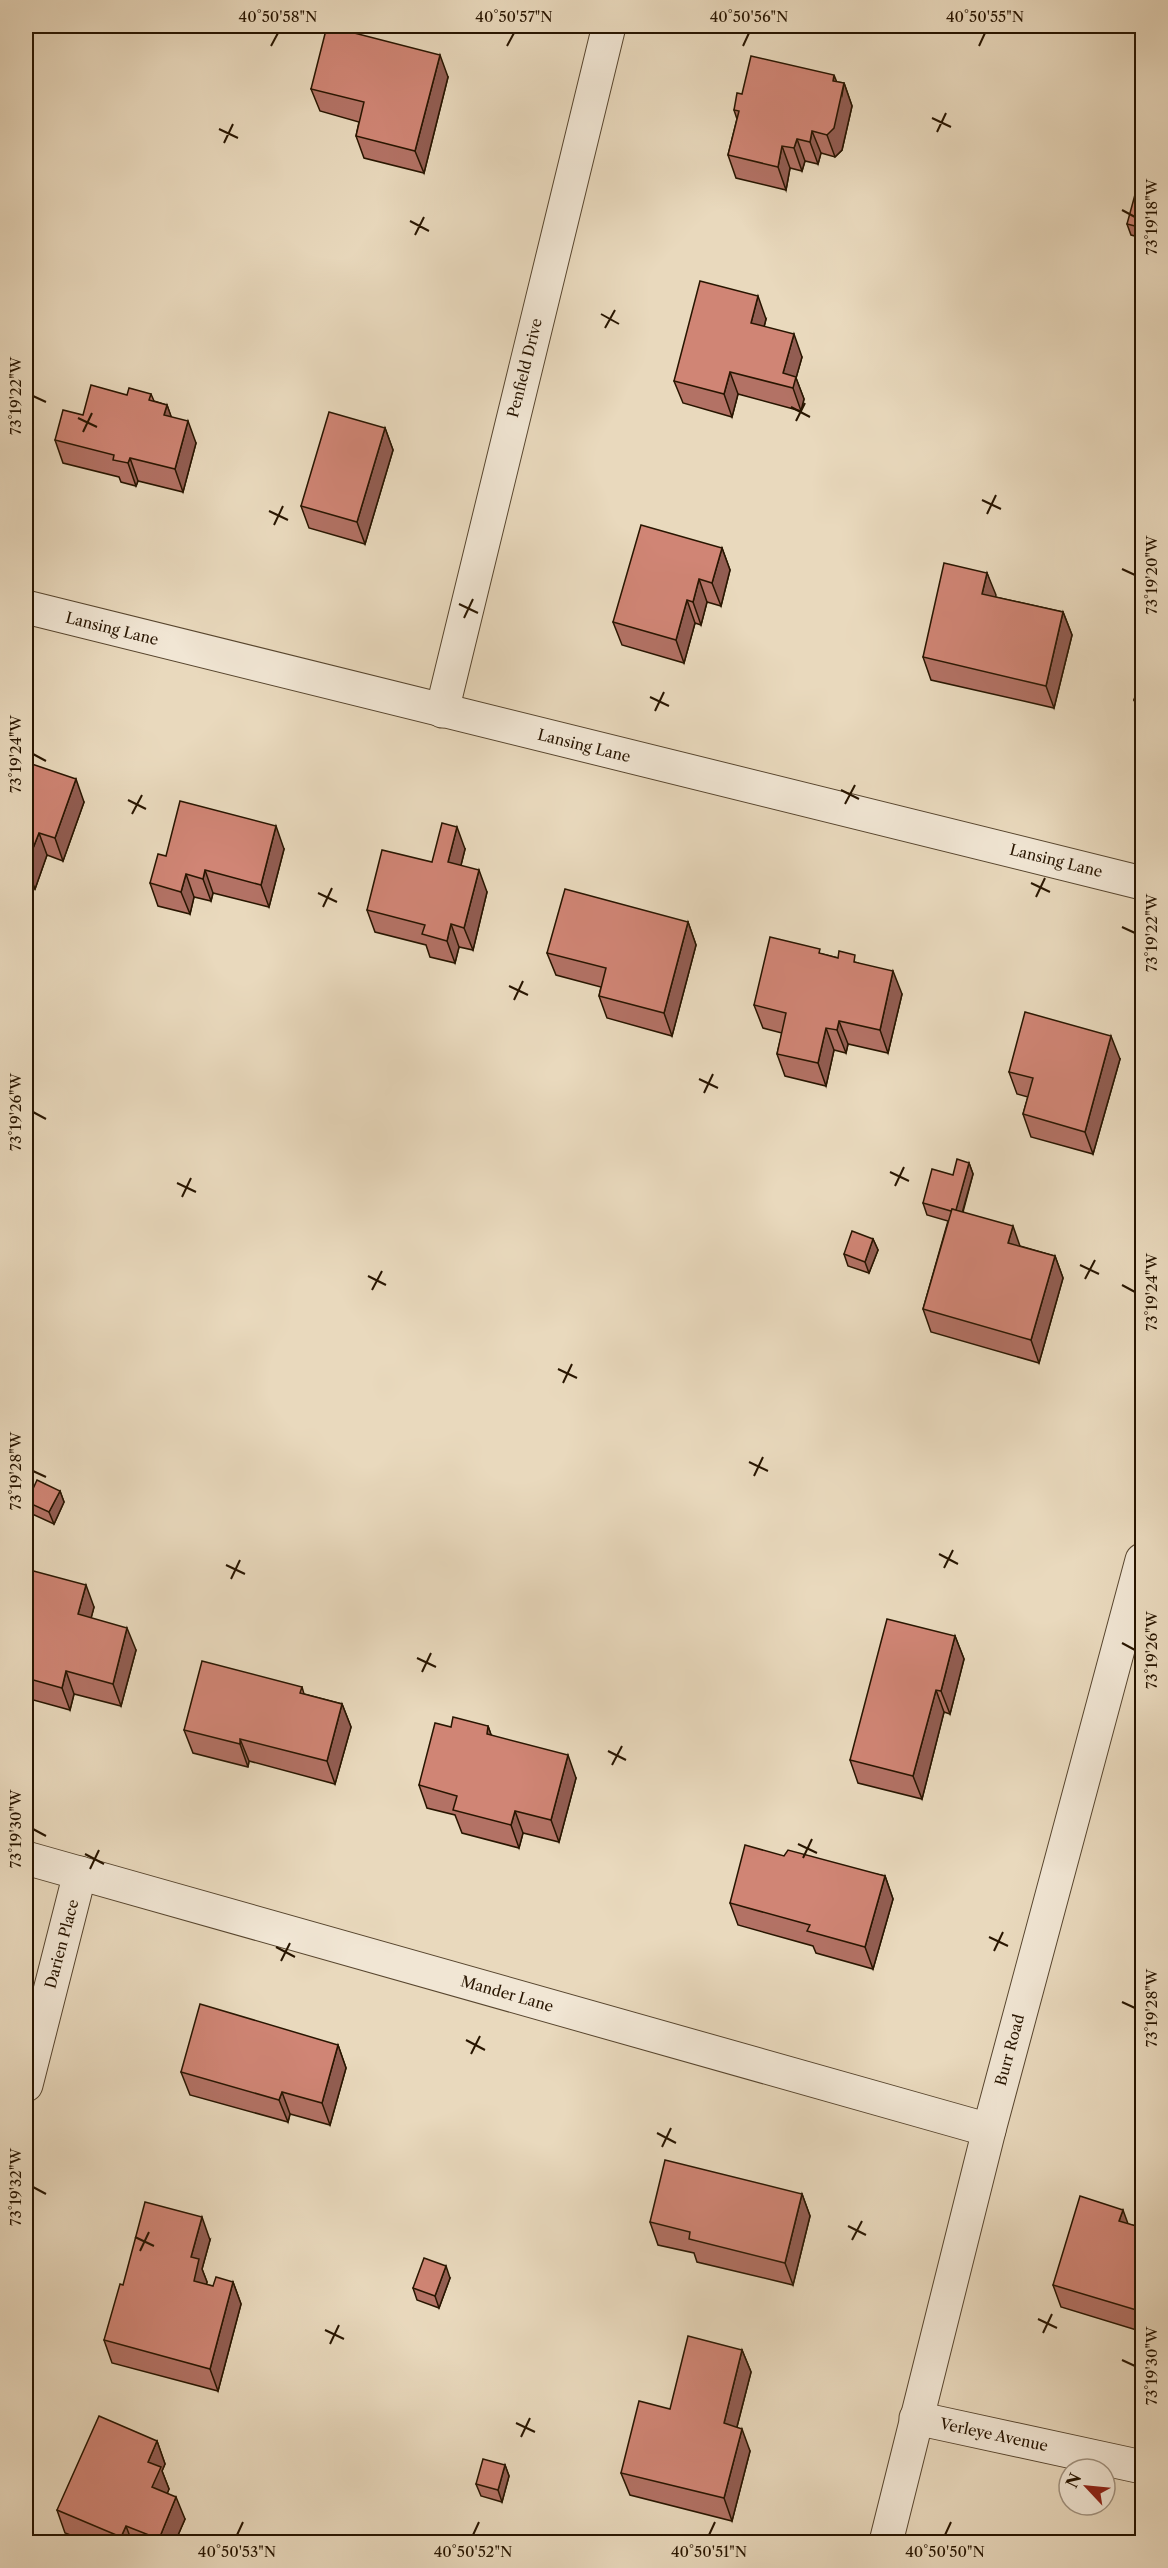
<svg xmlns="http://www.w3.org/2000/svg" width="1168" height="2568" font-family="'Libre Caslon Text',serif">
	<style>
		.lines { fill: none; stroke-linecap: round; stroke-linejoin: round }
		.minor-casing { stroke: #58462f; stroke-width: 35 }
		.tertiary-casing { stroke: #58462f; stroke-width: 35 }
		.minor { stroke: #f1e6d4; stroke-width: 33 }
		.tertiary { stroke: #f1e6d4; stroke-width: 33 }
		.wall { fill: #b37265; stroke: #281500; stroke-width: 1.5 }
		.shaded-wall { fill: #925d52; stroke: #281500; stroke-width: 1.5 }
		.building { fill: #d08575; stroke: #281500; stroke-width: 1.5 }
		.ticks { fill: none; stroke: #281500; stroke-width: 2 }
		.labels { text-anchor: middle; stroke-width: 5; stroke-linejoin: round; paint-order: stroke }
		.street-label { font-size: 15px; fill: #281500; stroke: #f1e6d4 }
		.neatline { fill: none; stroke: #281500; stroke-width: 2 }
		.ticks-label { font-size: 15px; text-anchor: middle; fill: #281500 }
	</style>
	<rect width="100%" height="100%" fill="#e9d9bd"/>
	<filter id="stains"><feTurbulence type="fractalNoise" baseFrequency=".00333" numOctaves="4"/><feColorMatrix values="0 0 0 0 .2 0 0 0 0 .09 0 0 0 0 .02 0 0 0 .5 -.17"/></filter>
	<radialGradient id="worn" r=".72"><stop offset=".6" stop-color="#630" stop-opacity="0"/><stop offset="1" stop-color="#630" stop-opacity=".3"/></radialGradient>
	<g class="lines">
		<defs>
			<g id="minor">
				<polyline points="26,607 1142,883"/>
				<polyline points="442,711 609,26"/>
				<polyline points="26,1858 989,2130"/>
				<polyline points="26,2085 80,1873"/>
				<polyline points="916,2418 1142,2467"/>
			</g>
			<polyline id="tertiary" points="886,2542 989,2130 1142,1560"/>
		</defs>
		<!-- minor casing -->
		<use href="#minor" class="minor-casing"/>
		<!-- tertiary casing -->
		<use href="#tertiary" class="tertiary-casing"/>
		<!-- minor -->
		<use href="#minor" class="minor"/>
		<!-- tertiary -->
		<use href="#tertiary" class="tertiary"/>
	</g>
	<!-- wall -->
	<g class="wall">
		<polygon points="448,77 424,173 364,158 356,136 359,122 320,111 311,89"/>
		<polygon points="837,82 844,83 852,106 842,150 835,157 821,153 818,164 805,161 802,171 790,168 786,190 736,178 728,155 737,119 734,110 742,94"/>
		<polygon points="1143,193 1143,238 1131,235 1127,224"/>
		<polygon points="766,319 764,327 802,357 796,378 804,399 801,411 738,394 732,417 683,403 674,381"/>
		<polygon points="151,394 154,401 167,405 171,417 196,443 183,492 138,481 136,486 121,482 119,477 63,463 55,440 83,415 127,395"/>
		<polygon points="385,428 393,450 365,544 309,528 301,506"/>
		<polygon points="722,548 730,570 721,606 707,602 701,625 695,623 684,663 622,645 613,622"/>
		<polygon points="987,573 995,597 1063,612 1072,635 1054,708 931,680 923,657"/>
		<polygon points="1143,681 1143,722 1134,700"/>
		<polygon points="26,762 84,802 63,861 47,855 35,889 26,886"/>
		<polygon points="284,849 269,907 213,893 211,901 194,897 190,914 158,906 150,883"/>
		<polygon points="465,849 461,865 487,892 473,950 459,947 455,963 430,957 426,945 375,932 367,910 432,862"/>
		<polygon points="688,922 696,945 672,1036 607,1018 599,996 601,987 556,975 547,953"/>
		<polygon points="822,954 858,963 902,994 888,1053 848,1044 846,1053 834,1050 826,1086 785,1076 777,1054 782,1033 763,1028 754,1005"/>
		<polygon points="1120,1059 1093,1154 1031,1137 1023,1114 1028,1097 1017,1094 1009,1072"/>
		<polygon points="969,1163 973,1174 963,1212 1020,1246 1055,1256 1063,1278 1039,1363 931,1332 923,1309 948,1221 927,1215 923,1203 953,1175"/>
		<polygon points="873,1239 878,1250 869,1273 848,1266 844,1254"/>
		<polygon points="60,1491 64,1502 54,1524 32,1514 27,1502"/>
		<polygon points="26,1569 94,1607 91,1618 136,1650 121,1706 74,1694 70,1710 26,1698"/>
		<polygon points="955,1636 964,1659 950,1714 944,1712 922,1799 858,1783 850,1760"/>
		<polygon points="302,1687 304,1694 342,1704 351,1727 335,1784 249,1761 248,1767 193,1753 184,1730"/>
		<polygon points="488,1726 491,1735 576,1778 559,1842 523,1833 519,1848 462,1833 455,1815 427,1808 419,1785 451,1727"/>
		<polygon points="784,1856 885,1876 893,1899 873,1969 816,1953 813,1946 738,1925 730,1903"/>
		<polygon points="338,2045 346,2068 330,2125 290,2114 288,2122 190,2095 181,2072"/>
		<polygon points="802,2194 810,2216 793,2285 697,2262 694,2253 658,2245 650,2222"/>
		<polygon points="1128,2224 1143,2228 1143,2332 1061,2307 1053,2285"/>
		<polygon points="210,2240 202,2269 207,2282 206,2285 213,2286 233,2282 241,2304 218,2391 112,2363 104,2340"/>
		<polygon points="450,2278 439,2308 417,2300 413,2288"/>
		<polygon points="742,2350 751,2372 737,2427 750,2451 732,2521 630,2495 621,2473 670,2409"/>
		<polygon points="157,2441 165,2464 162,2471 169,2489 167,2493 185,2519 175,2542 89,2542 65,2533 57,2510"/>
		<polygon points="505,2465 509,2476 502,2502 481,2496 476,2484"/>
	</g>
	<!-- shaded-wall -->
	<g class="shaded-wall">
		<polygon points="440,55 448,77 424,173 415,151"/>
		<polygon points="834,75 842,95 844,83 852,106 842,150 835,157 827,135"/>
		<polygon points="812,131 821,153 818,164 810,142"/>
		<polygon points="797,139 805,161 802,171 794,148"/>
		<polygon points="782,146 790,168 786,190 778,167"/>
		<polygon points="758,296 766,319 759,346 751,323"/>
		<polygon points="794,334 802,357 796,378 804,399 801,411 793,388 783,373"/>
		<polygon points="730,372 738,394 732,417 724,394"/>
		<polygon points="167,405 175,427 164,415"/>
		<polygon points="188,421 196,443 183,492 175,469"/>
		<polygon points="385,428 393,450 365,544 357,522"/>
		<polygon points="130,458 138,481 136,486 128,463"/>
		<polygon points="722,548 730,570 721,606 712,583"/>
		<polygon points="987,573 996,595 991,616 982,594"/>
		<polygon points="699,579 707,602 701,625 693,602"/>
		<polygon points="687,600 695,623 684,663 676,640"/>
		<polygon points="1063,612 1072,635 1054,708 1046,686"/>
		<polygon points="76,779 84,802 63,861 55,838"/>
		<polygon points="276,826 284,849 269,907 261,885"/>
		<polygon points="457,827 465,849 456,885 448,862"/>
		<polygon points="39,833 47,855 35,889 26,866"/>
		<polygon points="205,870 213,893 211,901 203,879"/>
		<polygon points="479,870 487,892 473,950 464,928"/>
		<polygon points="186,874 194,897 190,914 181,892"/>
		<polygon points="688,922 696,945 672,1036 664,1013"/>
		<polygon points="451,924 459,947 455,963 447,941"/>
		<polygon points="893,971 902,994 888,1053 880,1030"/>
		<polygon points="839,1021 848,1044 846,1053 837,1030"/>
		<polygon points="826,1028 834,1050 826,1086 818,1063"/>
		<polygon points="1111,1036 1120,1059 1093,1154 1085,1132"/>
		<polygon points="969,1163 973,1174 959,1224 955,1212"/>
		<polygon points="1013,1226 1021,1249 1008,1243"/>
		<polygon points="873,1239 878,1250 869,1273 865,1262"/>
		<polygon points="1055,1256 1063,1278 1039,1363 1031,1340"/>
		<polygon points="60,1491 64,1502 54,1524 49,1512"/>
		<polygon points="86,1585 94,1607 86,1637 78,1614"/>
		<polygon points="127,1628 136,1650 121,1706 113,1684"/>
		<polygon points="955,1636 964,1659 950,1714 941,1691"/>
		<polygon points="66,1671 74,1694 70,1710 62,1688"/>
		<polygon points="936,1690 944,1712 922,1799 913,1776"/>
		<polygon points="342,1704 351,1727 335,1784 327,1761"/>
		<polygon points="488,1726 496,1749 487,1734"/>
		<polygon points="240,1739 249,1761 248,1767 240,1744"/>
		<polygon points="568,1755 576,1778 559,1842 551,1820"/>
		<polygon points="515,1811 523,1833 519,1848 511,1825"/>
		<polygon points="885,1876 893,1899 873,1969 865,1947"/>
		<polygon points="338,2045 346,2068 330,2125 322,2103"/>
		<polygon points="282,2092 290,2114 288,2122 279,2100"/>
		<polygon points="802,2194 810,2216 793,2285 785,2263"/>
		<polygon points="1123,2210 1131,2232 1119,2221"/>
		<polygon points="202,2217 210,2240 202,2269 207,2282 202,2303 194,2281 191,2257"/>
		<polygon points="446,2266 450,2278 439,2308 435,2296"/>
		<polygon points="233,2282 241,2304 218,2391 210,2369"/>
		<polygon points="742,2350 751,2372 732,2446 724,2423"/>
		<polygon points="742,2429 750,2451 732,2521 724,2498"/>
		<polygon points="157,2441 165,2464 162,2471 169,2489 161,2510 152,2487 148,2462"/>
		<polygon points="505,2465 509,2476 502,2502 498,2490"/>
		<polygon points="176,2497 185,2519 175,2542 160,2542 159,2539"/>
		<polygon points="126,2526 132,2542 124,2542 121,2537"/>
	</g>
	<!-- building -->
	<g class="building">
		<polygon points="327,26 440,55 415,151 356,136 364,102 311,89"/>
		<polygon points="751,56 834,75 833,81 844,83 834,128 827,135 812,131 810,142 797,139 794,148 782,146 778,167 728,155 739,111 734,110 737,93 742,94"/>
		<polygon points="1136,191 1143,193 1143,228 1127,224"/>
		<polygon points="700,281 758,296 751,323 794,334 783,373 796,377 793,388 730,372 724,394 674,381"/>
		<polygon points="91,385 127,395 129,388 151,394 149,400 167,405 164,415 188,421 175,469 130,458 128,463 113,460 114,455 55,440 63,410 83,415"/>
		<polygon points="329,412 385,428 357,522 301,506"/>
		<polygon points="641,525 722,548 712,583 699,579 693,602 687,600 676,640 613,622"/>
		<polygon points="944,563 987,573 982,594 1063,612 1046,686 923,657"/>
		<polygon points="1140,680 1143,681 1143,702 1134,700"/>
		<polygon points="26,762 76,779 55,838 39,833 26,866"/>
		<polygon points="180,801 276,826 261,885 205,870 203,879 186,874 181,892 150,883 158,854 166,856"/>
		<polygon points="442,823 457,827 448,862 479,870 464,928 451,924 447,941 422,934 425,925 367,910 382,850 432,862"/>
		<polygon points="565,889 688,922 664,1013 599,996 606,968 547,953"/>
		<polygon points="770,937 820,949 819,953 838,958 839,951 855,955 854,962 893,971 880,1030 839,1021 837,1030 826,1028 818,1063 777,1054 786,1013 754,1005"/>
		<polygon points="1025,1012 1111,1036 1085,1132 1023,1114 1033,1078 1009,1072"/>
		<polygon points="957,1159 969,1163 956,1210 952,1209 951,1211 923,1203 932,1169 953,1175"/>
		<polygon points="952,1209 1013,1226 1008,1243 1055,1256 1031,1340 923,1309"/>
		<polygon points="852,1231 873,1239 865,1262 844,1254"/>
		<polygon points="37,1480 60,1491 49,1512 27,1502"/>
		<polygon points="26,1569 86,1585 78,1614 127,1628 113,1684 66,1671 62,1688 26,1678"/>
		<polygon points="887,1619 955,1636 941,1691 936,1690 913,1776 850,1760"/>
		<polygon points="202,1661 302,1687 300,1693 342,1704 327,1761 240,1739 240,1744 184,1730"/>
		<polygon points="453,1717 488,1726 487,1734 568,1755 551,1820 515,1811 511,1825 453,1810 457,1796 419,1785 435,1723 451,1727"/>
		<polygon points="745,1845 784,1856 788,1850 885,1876 865,1947 807,1931 810,1925 730,1903"/>
		<polygon points="200,2004 338,2045 322,2103 282,2092 279,2100 181,2072"/>
		<polygon points="665,2160 802,2194 785,2263 689,2239 690,2232 650,2222"/>
		<polygon points="1080,2196 1123,2210 1119,2221 1143,2228 1143,2312 1053,2285"/>
		<polygon points="145,2202 202,2217 191,2257 199,2259 194,2281 213,2286 216,2277 233,2282 210,2369 104,2340 120,2284 123,2285"/>
		<polygon points="424,2258 446,2266 435,2296 413,2288"/>
		<polygon points="688,2336 742,2350 724,2423 742,2429 724,2498 621,2473 639,2401 670,2409"/>
		<polygon points="99,2416 157,2441 148,2462 161,2467 152,2487 176,2497 159,2539 126,2526 121,2537 57,2510"/>
		<polygon points="483,2459 505,2465 498,2490 476,2484"/>
		<polygon points="1023,2535 1050,2541 1056,2538 1076,2542 1022,2542"/>
	</g>
	<!-- ticks -->
	<path class="ticks" d="M271,46l7,-13M507,46l7,-13M743,46l6,-13M979,46l6,-13M932,118l19,9M219,129l19,9M937,132l9,-19M224,143l9,-19M1122,210l13,7M410,221l19,10M415,235l9,-18M601,314l18,10M605,328l10,-18M33,396l13,6M791,407l19,10M78,418l19,9M796,421l9,-18M83,432l9,-19M982,500l19,9M269,511l19,9M987,514l9,-19M274,525l9,-19M1122,569l13,6M459,604l19,9M464,618l9,-19M650,697l19,9M655,711l9,-19M33,754l13,7M841,790l18,9M128,800l18,9M845,804l10,-19M132,814l10,-19M1031,883l19,9M318,893l19,9M1036,897l9,-19M323,907l9,-19M1122,927l13,6M509,986l19,9M514,1000l9,-19M699,1079l19,9M704,1093l9,-19M33,1112l13,7M890,1172l19,9M177,1183l19,9M895,1186l9,-19M182,1197l9,-19M1080,1265l19,9M368,1276l18,9M1085,1279l10,-19M1122,1285l13,7M372,1290l10,-19M558,1369l19,9M563,1383l9,-19M749,1462l19,9M33,1471l13,6M754,1476l9,-19M939,1554l19,10M226,1565l19,9M944,1568l9,-18M231,1579l9,-19M1122,1643l13,7M417,1658l19,9M422,1672l9,-19M608,1751l18,9M612,1765l10,-19M33,1829l13,7M798,1844l19,9M85,1854l19,10M803,1858l9,-19M90,1869l9,-19M989,1937l19,9M276,1947l19,10M994,1951l9,-19M281,1961l9,-18M1122,2002l13,6M466,2040l19,10M471,2054l9,-18M657,2133l19,10M662,2147l9,-19M33,2187l13,7M848,2226l18,9M135,2237l19,9M852,2240l10,-19M140,2251l9,-19M1038,2319l19,9M325,2330l19,9M1043,2333l9,-19M330,2344l9,-19M1122,2360l13,6M516,2423l19,9M521,2437l9,-19M237,2535l6,-13M473,2535l6,-13M709,2535l6,-13M945,2535l6,-13"/>
	<g class="labels">
		<!-- street labels -->
		<g class="street-label">
			<text transform="translate(525 368) rotate(-76)" y="5">Penfield Drive</text>
			<text transform="translate(112 629) rotate(14)" y="5">Lansing Lane</text>
			<text transform="translate(584 746) rotate(14)" y="5">Lansing Lane</text>
			<text transform="translate(1056 861) rotate(14)" y="5">Lansing Lane</text>
			<text transform="translate(62 1944) rotate(-75)" y="5">Darien Place</text>
			<text transform="translate(507 1994) rotate(16)" y="5">Mander Lane</text>
			<text transform="translate(1010 2050) rotate(-75)" y="5">Burr Road</text>
			<text transform="translate(994 2435) rotate(12)" y="5">Verleye Avenue</text>
		</g>
	</g>
	<!-- margin -->
	<rect width="1168" height="2568" fill="none" stroke="#e9d9bd" stroke-width="66"/>
	<!-- north arrow -->
	<g transform="translate(1087 2487) rotate(296)"><circle r="28" fill="#f1e6d4" stroke="#a1927f" stroke-width="1.5"/>
	<path d="M0-4.5L10 22L0 15L-10 22Z" fill="#8f2418"/>
	<text y="-9" font-size="16" font-weight="bold" text-anchor="middle" fill="#281500">N</text>
	</g>
	<rect x="33" y="33" width="1102" height="2502" class="neatline"/>
	<g class="ticks-label">
		<text x="278" y="22">40°50'58"N</text>
		<text x="514" y="22">40°50'57"N</text>
		<text x="749" y="22">40°50'56"N</text>
		<text x="985" y="22">40°50'55"N</text>
		<text transform="translate(1152 217) rotate(-90)" y="5">73°19'18"W</text>
		<text transform="translate(16 396) rotate(-90)" y="5">73°19'22"W</text>
		<text transform="translate(1152 575) rotate(-90)" y="5">73°19'20"W</text>
		<text transform="translate(16 754) rotate(-90)" y="5">73°19'24"W</text>
		<text transform="translate(1152 933) rotate(-90)" y="5">73°19'22"W</text>
		<text transform="translate(16 1112) rotate(-90)" y="5">73°19'26"W</text>
		<text transform="translate(1152 1292) rotate(-90)" y="5">73°19'24"W</text>
		<text transform="translate(16 1471) rotate(-90)" y="5">73°19'28"W</text>
		<text transform="translate(1152 1650) rotate(-90)" y="5">73°19'26"W</text>
		<text transform="translate(16 1829) rotate(-90)" y="5">73°19'30"W</text>
		<text transform="translate(1152 2008) rotate(-90)" y="5">73°19'28"W</text>
		<text transform="translate(16 2187) rotate(-90)" y="5">73°19'32"W</text>
		<text transform="translate(1152 2366) rotate(-90)" y="5">73°19'30"W</text>
		<text x="237" y="2557">40°50'53"N</text>
		<text x="473" y="2557">40°50'52"N</text>
		<text x="709" y="2557">40°50'51"N</text>
		<text x="945" y="2557">40°50'50"N</text>
	</g>
	<rect width="100%" height="100%" filter="url(#stains)"/>
	<rect width="100%" height="100%" fill="url(#worn)"/>
</svg>
